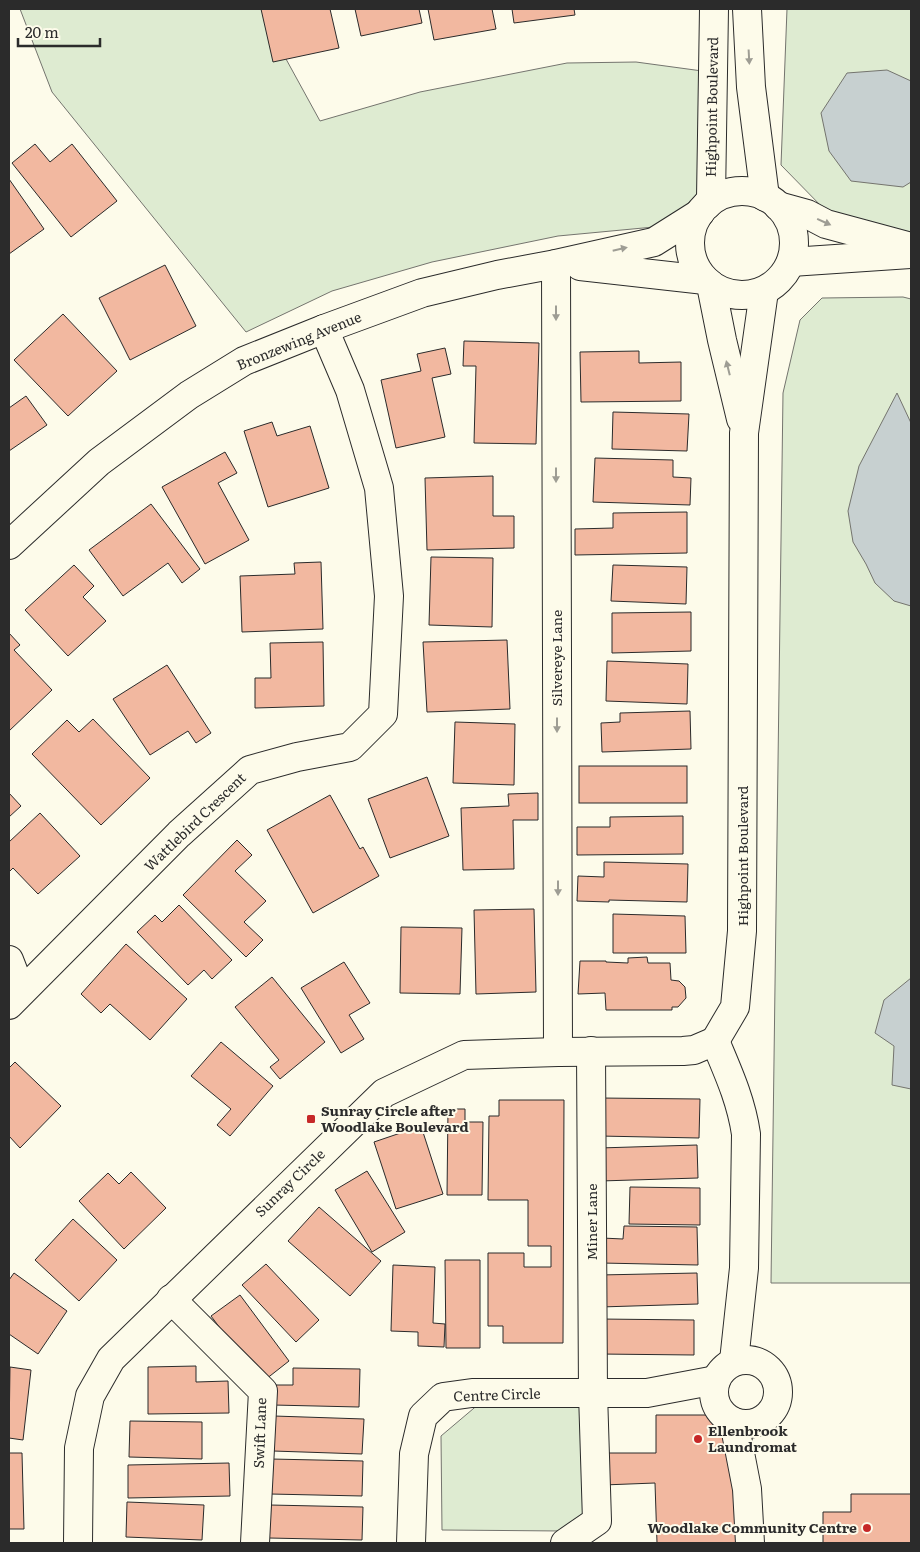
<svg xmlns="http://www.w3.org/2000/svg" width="920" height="1552" font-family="Literata,serif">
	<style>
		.green { fill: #deebd1; stroke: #74746e }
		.water { fill: #c7d0d0; stroke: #74746e }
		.building { fill: #f2b8a0; stroke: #2b2b2b }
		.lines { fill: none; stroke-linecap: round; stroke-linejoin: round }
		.minor-casing { stroke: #2b2b2b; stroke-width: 30 }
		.minor { stroke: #fdfbea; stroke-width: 28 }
		.oneway { fill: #9e9d94 }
		.poi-dot { fill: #c62828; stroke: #fdfbea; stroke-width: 2 }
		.labels { text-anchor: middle; stroke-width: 4; stroke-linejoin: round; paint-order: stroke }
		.street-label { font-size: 14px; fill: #2b2b2b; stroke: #fdfbea }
		.poi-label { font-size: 14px; font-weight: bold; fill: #2b2b2b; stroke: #fdfbea; text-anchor: start }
	</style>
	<rect width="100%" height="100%" fill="#fdfbea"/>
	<!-- green -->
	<g class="green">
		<polygon points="20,9 274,9 286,59 320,121 420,92 567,63 636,62 717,73 715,183 675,225 558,236 432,262 332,291 246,332 52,92"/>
		<polygon points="787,9 911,9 911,253 825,210 781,165"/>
		<polygon points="903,297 911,299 911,1283 771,1283 783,393 800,320 822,298"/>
		<polygon points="586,1401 589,1508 562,1531 442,1530 441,1436 480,1403"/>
	</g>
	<!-- water -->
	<g class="water">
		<polygon points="887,70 911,81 911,182 903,187 851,181 829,151 821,113 847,73"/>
		<polygon points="897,393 911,423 911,606 894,601 875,583 866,564 853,542 848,511 859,466"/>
		<polygon points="911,978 911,1089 892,1085 894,1046 875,1033 884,1000"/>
	</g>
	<!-- building -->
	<g class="building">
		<polygon points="261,9 330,9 339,48 273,62"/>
		<polygon points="355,9 419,9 422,23 361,36"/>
		<polygon points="428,9 492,9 496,29 434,40"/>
		<polygon points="512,9 574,9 575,15 514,23"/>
		<polygon points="35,144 50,162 72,144 117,201 71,237 12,163"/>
		<polygon points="9,179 44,229 9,254"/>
		<polygon points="165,265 196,326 130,360 99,298"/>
		<polygon points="63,314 117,371 68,416 14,360"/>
		<polygon points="464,341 539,343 536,444 474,443 476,366 463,366"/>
		<polygon points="445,348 451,374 432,378 445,437 396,448 381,380 421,371 417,354"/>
		<polygon points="639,351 639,363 681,362 681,401 581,402 580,352"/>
		<polygon points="26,396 47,425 9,451 9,408"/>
		<polygon points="613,412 689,414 687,451 612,449"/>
		<polygon points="272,422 277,436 310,426 329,488 268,507 244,431"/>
		<polygon points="225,452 237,473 218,483 249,540 205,564 162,487"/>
		<polygon points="595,458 673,460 673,477 691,478 690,505 593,502"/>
		<polygon points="493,476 493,516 514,516 514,548 427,550 425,478"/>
		<polygon points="151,504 200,569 182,583 168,563 123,596 89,550"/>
		<polygon points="687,512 687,553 575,555 575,529 613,528 613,513"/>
		<polygon points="431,557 493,558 492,627 429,625"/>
		<polygon points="321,562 323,629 242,632 240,576 295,574 294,563"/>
		<polygon points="74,565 94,586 83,597 106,621 68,656 25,610"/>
		<polygon points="613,565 687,567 686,604 611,601"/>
		<polygon points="691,612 691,651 612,653 612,613"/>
		<polygon points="9,633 20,645 14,650 52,690 9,731"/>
		<polygon points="507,640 510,709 427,712 423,642"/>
		<polygon points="323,642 324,706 255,708 255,678 271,678 270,643"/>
		<polygon points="607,661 688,664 687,704 606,701"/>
		<polygon points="167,665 211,733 196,743 188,731 150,755 113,699"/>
		<polygon points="690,711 691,749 602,752 601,723 620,722 620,713"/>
		<polygon points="93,719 150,778 101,825 32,754 67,720 79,732"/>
		<polygon points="455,722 515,724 514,785 453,783"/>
		<rect x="579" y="766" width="108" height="37"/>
		<polygon points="427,777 449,836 390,858 368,799"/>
		<polygon points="9,793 21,806 9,817"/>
		<polygon points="538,793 538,820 513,820 514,869 463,870 461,808 509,806 508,794"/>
		<polygon points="330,795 360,849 363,847 379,876 313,913 267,830"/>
		<polygon points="40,813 80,856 38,894 13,868 9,872 9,842"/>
		<polygon points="683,816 683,854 577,855 577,827 610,827 610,817"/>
		<polygon points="237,840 252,855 235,871 266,901 244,922 263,940 246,957 183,895"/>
		<polygon points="604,862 688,864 687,902 609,900 609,902 577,901 578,876 604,877"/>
		<polygon points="179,905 232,960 212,979 204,970 188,985 137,932 155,915 162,922"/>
		<polygon points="534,909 536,992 476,994 474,910"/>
		<polygon points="613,914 685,916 686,953 613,953"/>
		<polygon points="401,927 462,928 460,994 400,993"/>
		<polygon points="126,944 187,999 150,1040 110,1004 101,1013 81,994"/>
		<polygon points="647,957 648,963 670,963 671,980 679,981 685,987 686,998 678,1007 672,1007 672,1010 606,1010 605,993 578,994 580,961 606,961 606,962 628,963 628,958"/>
		<polygon points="344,962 370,1003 349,1015 364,1039 341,1053 301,988"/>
		<polygon points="272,977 325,1042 280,1079 270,1067 279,1060 235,1007"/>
		<polygon points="221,1042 273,1086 230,1136 217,1125 231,1109 191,1076"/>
		<polygon points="15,1062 61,1106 20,1148 9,1136 9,1068"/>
		<polygon points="600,1098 700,1099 699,1138 599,1136"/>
		<polygon points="499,1100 564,1100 563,1343 503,1343 503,1326 488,1326 488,1253 524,1253 524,1267 551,1267 551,1246 528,1246 528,1200 488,1200 489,1116 499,1116"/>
		<polygon points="448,1109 465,1109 465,1122 483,1122 482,1195 447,1195"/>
		<polygon points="421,1126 443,1194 396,1209 374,1142"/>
		<polygon points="697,1145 698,1178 600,1181 599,1148"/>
		<polygon points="367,1171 405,1232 372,1252 335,1190"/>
		<polygon points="131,1172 166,1208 124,1249 79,1201 108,1173 119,1184"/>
		<polygon points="630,1187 700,1188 700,1225 629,1224"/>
		<polygon points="319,1207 381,1261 350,1296 288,1241"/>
		<polygon points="73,1219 117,1260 79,1301 35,1260"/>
		<polygon points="624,1226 697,1227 698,1265 601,1263 602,1238 623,1239"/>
		<polygon points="445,1260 480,1260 480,1348 446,1348"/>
		<polygon points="266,1264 319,1320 296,1342 242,1285"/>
		<polygon points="393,1265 435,1267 433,1323 445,1324 444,1347 418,1346 418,1332 391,1331"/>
		<polygon points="14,1273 67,1311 38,1354 9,1334 9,1280"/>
		<polygon points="697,1273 698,1304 600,1307 599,1275"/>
		<polygon points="240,1295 289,1361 261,1383 211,1316"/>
		<polygon points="600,1319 694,1320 694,1355 599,1354"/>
		<polygon points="196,1366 196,1382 228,1381 229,1413 148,1414 148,1367"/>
		<polygon points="10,1367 31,1370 23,1440 9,1438"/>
		<polygon points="293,1368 360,1369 359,1407 273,1405 273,1385 293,1385"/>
		<polygon points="656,1415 711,1415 735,1435 738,1543 657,1543 655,1483 603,1485 603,1453 656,1453"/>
		<polygon points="274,1416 364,1419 362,1454 273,1451"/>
		<polygon points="130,1421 202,1422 202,1459 129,1457"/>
		<polygon points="9,1453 22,1453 24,1529 9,1529"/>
		<polygon points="271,1459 363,1461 362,1496 270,1494"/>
		<polygon points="229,1463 230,1496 128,1498 128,1465"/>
		<polygon points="851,1494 911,1494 911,1543 823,1543 823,1512 851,1512"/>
		<polygon points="127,1502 204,1505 202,1540 126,1537"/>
		<polygon points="270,1505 363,1507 362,1540 269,1538"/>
	</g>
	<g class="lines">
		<defs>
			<g id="minor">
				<polyline points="747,9 751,87 765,197"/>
				<circle cx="742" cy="243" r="52"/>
				<polyline points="707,205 711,198 714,9"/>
				<polyline points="778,206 807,214 826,224 911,247"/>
				<polyline points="791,262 910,254"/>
				<polyline points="556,264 558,1052"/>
				<polyline points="580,266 705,280"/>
				<polyline points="711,285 722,340 741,419"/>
				<polyline points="9,545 99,462 189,395 244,361 324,329 422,293 497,275 556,264 654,242 700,213"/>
				<polyline points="9,960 21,991"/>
				<polyline points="9,1005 179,834 250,770 297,757 350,747 383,714 389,596 379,488 350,390 324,329"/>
				<polyline points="715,1041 735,1007 742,931 744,433 764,291"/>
				<path d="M715,1041c13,31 26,59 31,93l-2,134 -10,93"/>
				<polyline points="171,1299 263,1391 255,1543"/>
				<circle cx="746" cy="1392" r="32"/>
				<polyline points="734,1422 747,1489 750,1543"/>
				<polyline points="78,1543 79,1448 90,1396 111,1359 384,1093 464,1055 558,1052 683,1051 694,1050 715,1041"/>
				<polyline points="411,1543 414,1454 423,1416 443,1397 472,1393 647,1393 716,1380"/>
				<polyline points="565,1543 597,1521 593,1393 591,1051"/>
			</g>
		</defs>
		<!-- minor casing -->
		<use href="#minor" class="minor-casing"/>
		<!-- minor -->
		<use href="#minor" class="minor"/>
	</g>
	<!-- one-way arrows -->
	<defs><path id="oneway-solid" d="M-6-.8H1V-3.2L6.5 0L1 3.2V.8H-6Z" transform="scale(1.25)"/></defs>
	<g class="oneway">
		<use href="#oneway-solid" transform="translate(749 57) rotate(87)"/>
		<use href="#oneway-solid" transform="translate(824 222) rotate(24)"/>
		<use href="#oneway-solid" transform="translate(620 249) rotate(-13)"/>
		<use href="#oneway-solid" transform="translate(556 313) rotate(90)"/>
		<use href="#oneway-solid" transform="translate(728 368) rotate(-104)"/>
		<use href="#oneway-solid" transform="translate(556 475) rotate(90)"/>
		<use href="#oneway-solid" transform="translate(557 725) rotate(90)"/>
		<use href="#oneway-solid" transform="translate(558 888) rotate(90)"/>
	</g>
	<!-- markers -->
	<g class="poi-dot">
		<rect x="306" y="1114" width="10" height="10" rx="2.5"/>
		<circle cx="698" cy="1439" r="5"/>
		<circle cx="867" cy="1528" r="5"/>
	</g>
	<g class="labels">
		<!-- street labels -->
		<g class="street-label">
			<text transform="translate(712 107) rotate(-89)" y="5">Highpoint Boulevard</text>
			<text transform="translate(299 341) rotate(-22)" y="5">Bronzewing Avenue</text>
			<text transform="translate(557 658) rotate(-90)" y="5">Silvereye Lane</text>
			<text transform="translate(195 822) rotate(-44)" y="5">Wattlebird Crescent</text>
			<text transform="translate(743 856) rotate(-90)" y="5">Highpoint Boulevard</text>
			<text transform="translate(290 1183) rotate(-44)" y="5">Sunray Circle</text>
			<text transform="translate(592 1222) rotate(-90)" y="5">Miner Lane</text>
			<text transform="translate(497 1395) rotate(-2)" y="5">Centre Circle</text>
			<text transform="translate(260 1433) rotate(-88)" y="5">Swift Lane</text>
		</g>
		<!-- poi labels -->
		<g class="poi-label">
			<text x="321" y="1116">Sunray Circle after<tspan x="321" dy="16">Woodlake Boulevard</tspan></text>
			<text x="708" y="1436">Ellenbrook<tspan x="708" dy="16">Laundromat</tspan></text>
			<text x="857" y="1533" text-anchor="end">Woodlake Community Centre</text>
		</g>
	</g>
	<!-- border -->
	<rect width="920" height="1552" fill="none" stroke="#2b2b2b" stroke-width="20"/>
	<!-- scale -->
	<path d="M18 38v8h82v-8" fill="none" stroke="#2b2b2b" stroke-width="2.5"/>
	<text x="25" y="38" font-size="15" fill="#2b2b2b" stroke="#fdfbea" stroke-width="4" paint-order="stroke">20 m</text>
</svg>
